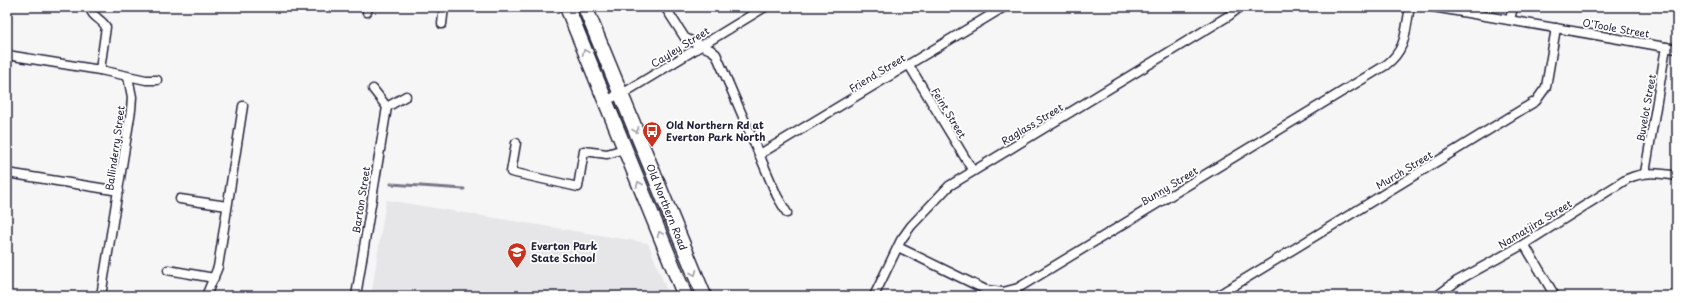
<svg xmlns="http://www.w3.org/2000/svg" width="1684" height="303" font-family="'Playpen Sans',sans-serif">
	<style>
		.built { fill: #e6e6e9 }
		.lines { fill: none; stroke-linecap: round; stroke-linejoin: round }
		.stream { stroke: #767685; stroke-width: 3 }
		.minor-casing { stroke: #22223b; stroke-width: 11 }
		.trunk-casing { stroke: #22223b; stroke-width: 17 }
		.minor { stroke: #fff; stroke-width: 8 }
		.trunk { stroke: #fff; stroke-width: 14 }
		.oneway { stroke: #9c9ca7 }
		.labels { text-anchor: middle; stroke-width: 3.5; stroke-linejoin: round; paint-order: stroke }
		.street-label { font-size: 10px; fill: #22223b; stroke: #fff }
		.poi-label { font-size: 10px; font-weight: bold; fill: #22223b; stroke: #fff; text-anchor: start }
	</style>
	<rect width="100%" height="100%" fill="#f6f6f7"/>
	<filter id="ink" filterUnits="userSpaceOnUse"><feTurbulence type="fractalNoise" baseFrequency=".025" numOctaves="2"/><feDisplacementMap in="SourceGraphic" scale="8" xChannelSelector="R" yChannelSelector="G"/><feConvolveMatrix kernelMatrix="1 2 1 2 8 2 1 2 1" color-interpolation-filters="sRGB"/></filter>
	<g filter="url(#ink)">
		<!-- built -->
		<polygon class="built" points="386,200 648,243 669,296 371,296"/>
		<g class="lines">
			<!-- stream -->
			<polyline class="stream" points="391,184 464,189"/>
			<defs>
				<g id="minor">
					<path d="M90,7c1,10 12,12 16,20l-6,43"/>
					<polyline points="665,7 685,38 711,50 716,54 777,196 787,213"/>
					<polyline points="1433,7 1677,49"/>
					<polyline points="367,12 368,7"/>
					<polyline points="1510,20 1513,7"/>
					<polyline points="442,24 444,7"/>
					<polyline points="7,55 100,70 146,80 157,80"/>
					<polyline points="909,65 973,171"/>
					<polyline points="373,89 387,107 406,96"/>
					<polyline points="605,101 627,91 765,7"/>
					<polyline points="516,143 511,172 578,187 584,151 607,154 624,149"/>
					<polyline points="760,154 1004,7"/>
					<polyline points="7,173 119,191"/>
					<polyline points="1645,173 1666,47"/>
					<polyline points="180,199 227,206"/>
					<polyline points="1524,244 1555,296"/>
					<path d="M898,247l88,43 17,2 15,-4 368,-223c21,-16 19,-34 24,-58"/>
					<polyline points="168,270 214,278"/>
					<polyline points="1227,290 1233,296"/>
					<polyline points="101,296 131,110 132,97 128,77"/>
					<polyline points="206,296 218,267 243,106"/>
					<polyline points="356,296 387,107"/>
					<polyline points="874,296 901,240 911,226 949,186 1230,15 1240,7"/>
					<polyline points="1217,296 1536,101 1546,87 1556,28"/>
					<path d="M1437,296l20,-15 67,-37 103,-65c17,-8 32,-6 50,-3"/>
				</g>
				<g id="trunk">
					<polyline points="567,7 685,296"/>
					<polyline points="585,7 704,296"/>
				</g>
			</defs>
			<!-- minor casing -->
			<use href="#minor" class="minor-casing"/>
			<!-- trunk casing -->
			<use href="#trunk" class="trunk-casing"/>
			<!-- minor -->
			<use href="#minor" class="minor"/>
			<!-- trunk -->
			<use href="#trunk" class="trunk"/>
		</g>
		<!-- one-way arrows -->
		<defs><path id="oneway-chevron" d="M-2-3.5L2.5 0L-2 3.5" fill="none" stroke-width="1.6" stroke-linecap="round" stroke-linejoin="round"/></defs>
		<g class="oneway">
			<use href="#oneway-chevron" transform="translate(585 52) rotate(-112)"/>
			<use href="#oneway-chevron" transform="translate(636 130) rotate(68)"/>
			<use href="#oneway-chevron" transform="translate(639 184) rotate(-112)"/>
			<use href="#oneway-chevron" transform="translate(660 234) rotate(-112)"/>
			<use href="#oneway-chevron" transform="translate(694 273) rotate(68)"/>
		</g>
	</g>
	<!-- icons -->
	<defs>
		<symbol id="bus-pin" viewBox="-11 -11 22 30"><path d="M0 17L-7.5 6A9.5 9.5 0 1 1 7.5 6Z" fill="#c8321e" stroke="#fff"/><path d="M-5-6H5V4H4V6H2V4H-2V6H-4V4H-5ZM-3.5-4V0h7V-4ZM-3.5 1.2v1.5H-2V1.2ZM2 1.2v1.5H3.5V1.2Z" fill="#fff"/></symbol>
		<symbol id="school-pin" viewBox="-11 -11 22 30"><path d="M0 17L-7.5 6A9.5 9.5 0 1 1 7.5 6Z" fill="#c8321e" stroke="#fff"/><path d="M0-5L7-2L0 1L-7-2ZM-4 1L0 2.5L4 1V4Q0 6-4 4Z" fill="#fff"/></symbol>
	</defs>
	<g fill-rule="evenodd">
		<use href="#bus-pin" x="641" y="120" width="22" height="30"/>
		<use href="#school-pin" x="506" y="241" width="22" height="30"/>
	</g>
	<g class="labels">
		<!-- street labels -->
		<g class="street-label">
			<text transform="translate(1616 28) rotate(10)" y="4">O'Toole Street</text>
			<text transform="translate(680 47) rotate(-32)" y="4">Cayley Street</text>
			<text transform="translate(877 73) rotate(-31)" y="4">Friend Street</text>
			<text transform="translate(1646 108) rotate(-80)" y="4">Buvelot Street</text>
			<text transform="translate(949 113) rotate(59)" y="4">Feint Street</text>
			<text transform="translate(1032 124) rotate(-31)" y="4">Raglass Street</text>
			<text transform="translate(115 148) rotate(-82)" y="4">Ballinderry Street</text>
			<text transform="translate(1404 170) rotate(-31)" y="4">Murch Street</text>
			<text transform="translate(1169 186) rotate(-31)" y="4">Bunny Street</text>
			<text transform="translate(361 200) rotate(-81)" y="4">Barton Street</text>
			<text transform="translate(667 207) rotate(68)" y="4">Old Northern Road</text>
			<text transform="translate(1535 224) rotate(-31)" y="4">Namatjira Street</text>
		</g>
		<!-- poi labels -->
		<g class="poi-label">
			<text x="666" y="129">Old Northern Rd at<tspan x="666" dy="12">Everton Park North</tspan></text>
			<text x="531" y="250">Everton Park<tspan x="531" dy="12">State School</tspan></text>
		</g>
	</g>
	<!-- margin -->
	<rect width="1684" height="303" fill="none" stroke="#fff" stroke-width="24"/>
	<rect x="12" y="12" width="1660" height="279" fill="none" stroke="#22223b" stroke-width="1.5" filter="url(#ink)"/>
</svg>
